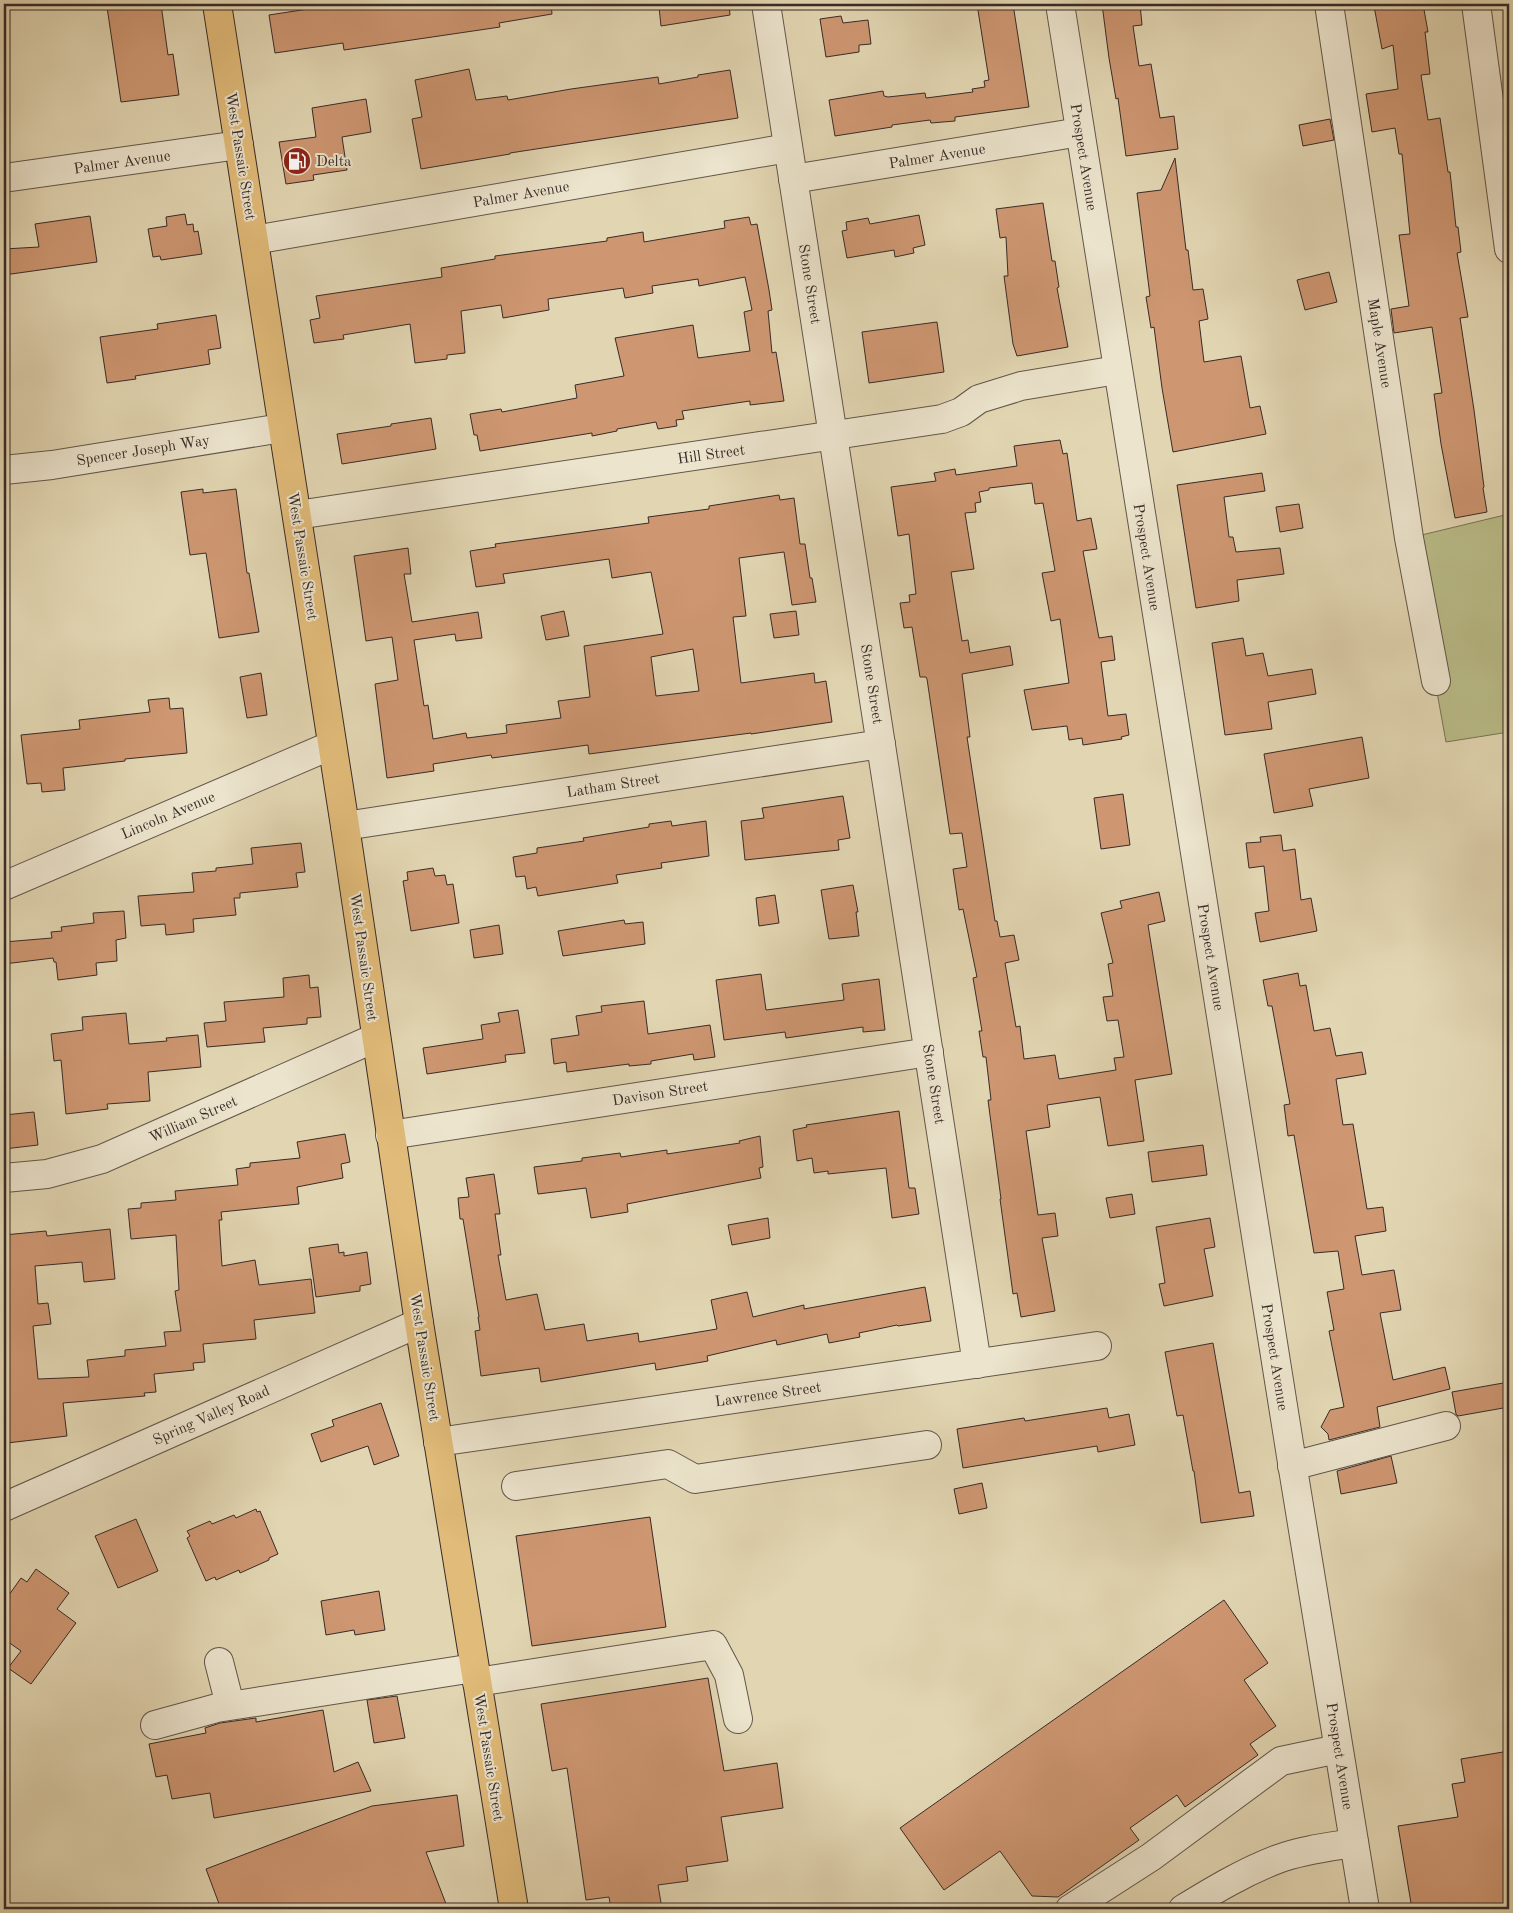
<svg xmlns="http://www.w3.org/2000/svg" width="1513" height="1913" font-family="'Old Standard TT',serif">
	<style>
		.park { fill: #b9bc88; stroke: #787458 }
		.building { fill: #ce9772; stroke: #382b27; fill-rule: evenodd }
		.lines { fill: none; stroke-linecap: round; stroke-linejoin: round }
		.minor-casing { stroke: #62564a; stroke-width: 30 }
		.major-casing { stroke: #382b27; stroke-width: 30 }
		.minor { stroke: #ece4cd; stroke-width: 28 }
		.major { stroke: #e1bb79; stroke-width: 28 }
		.labels { text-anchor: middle; stroke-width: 4; stroke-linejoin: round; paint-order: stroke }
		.street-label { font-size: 15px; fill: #382b27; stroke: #ece4cd }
		.poi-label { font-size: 15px; fill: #382b27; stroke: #ece4cd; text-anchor: start }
	</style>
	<rect width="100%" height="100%" fill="#e2d6b2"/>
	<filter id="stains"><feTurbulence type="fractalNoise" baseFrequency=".004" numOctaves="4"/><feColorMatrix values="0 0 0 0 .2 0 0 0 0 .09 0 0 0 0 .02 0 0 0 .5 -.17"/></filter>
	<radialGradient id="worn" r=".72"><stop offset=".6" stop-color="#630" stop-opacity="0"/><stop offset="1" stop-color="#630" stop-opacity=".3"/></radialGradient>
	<!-- park -->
	<polygon class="park" points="1509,514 1509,732 1446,742 1409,538"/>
	<!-- building -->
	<g class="building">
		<polygon points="128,4 161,4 168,55 173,54 179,95 121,102 107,7"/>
		<polygon points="341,4 551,4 552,14 499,23 500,27 344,50 343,43 275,53 269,15"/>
		<polygon points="665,4 729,4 730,15 661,26 659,7 666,6"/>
		<polygon points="977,4 1013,4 1029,107 955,117 955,121 931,123 930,120 892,125 892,127 835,136 829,100 883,91 884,96 888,97 925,93 926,98 973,92 972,89 985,87 984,81 989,80"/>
		<polygon points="1102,4 1140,4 1142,25 1133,26 1139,66 1151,64 1160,118 1174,116 1178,149 1126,156 1118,98 1116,99 1109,58"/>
		<polygon points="1392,4 1423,4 1428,32 1425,32 1430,74 1421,75 1428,120 1440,118 1448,172 1450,172 1456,227 1458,227 1461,252 1457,253 1468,317 1460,318 1474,410 1484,487 1483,488 1487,512 1455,518 1441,444 1434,394 1442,393 1432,327 1394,333 1391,309 1409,306 1399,235 1410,234 1402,154 1399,154 1395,128 1372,132 1366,94 1398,89 1393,45 1382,49 1374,6"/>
		<polygon points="841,16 843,23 868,20 871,44 859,45 859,52 826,57 820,19"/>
		<polygon points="469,69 476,100 507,96 508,100 571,89 658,77 659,84 698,77 698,75 730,70 738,118 510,153 510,154 421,169 412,119 422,117 415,80"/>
		<polygon points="366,99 371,132 342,137 347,170 313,175 314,180 286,184 279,142 316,137 312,108"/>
		<polygon points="1330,119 1334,140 1303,146 1299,125"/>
		<polygon points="1175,158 1186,250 1188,250 1193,290 1203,289 1208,319 1199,321 1204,362 1241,356 1250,408 1260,406 1266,434 1173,452 1162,388 1154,327 1151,328 1146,297 1150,296 1137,193 1161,190"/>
		<polygon points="1043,203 1052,261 1055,261 1059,287 1057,288 1068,347 1017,356 1013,344 1004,276 1008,276 1006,237 1000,238 996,209"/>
		<polygon points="185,214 187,225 193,224 194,232 198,231 202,254 161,260 160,256 153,257 148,229 167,226 166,217"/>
		<polygon points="919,215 925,245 913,248 914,253 895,257 894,250 847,258 842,231 847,230 846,222 868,218 870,224"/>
		<polygon points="90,216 97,262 4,275 4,249 39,247 35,224"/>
		<polygon points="749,217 751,225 757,224 769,290 772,310 768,311 772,353 776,352 784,401 750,405 750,401 682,411 684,419 676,420 677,426 658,429 656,422 617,429 617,431 592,436 592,433 480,451 477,435 474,435 470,414 501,409 502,412 577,398 575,385 624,376 615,338 693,325 698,358 750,351 744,312 752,310 745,277 699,286 698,279 652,286 653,293 625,298 623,288 548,299 549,310 503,318 501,305 461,311 465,353 447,355 447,359 415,363 410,324 343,335 344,339 314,343 310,320 320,318 316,296 442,277 441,268 495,259 495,256 607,241 607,238 643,232 644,242 725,228 724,221"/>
		<polygon points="1329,272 1337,302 1305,310 1297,280"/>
		<polygon points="216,315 221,348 208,350 210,364 135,376 136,379 107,383 100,337 158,329 157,324"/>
		<polygon points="937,322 944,372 869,383 862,332"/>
		<polygon points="431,418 436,449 342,464 337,434 391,426 391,424"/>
		<polygon points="1060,440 1063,454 1067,453 1077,521 1091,518 1097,549 1083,551 1099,638 1112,636 1115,660 1101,662 1108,716 1126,714 1129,735 1121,737 1122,739 1083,745 1082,738 1069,740 1067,726 1032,730 1024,690 1069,683 1060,619 1051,621 1042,573 1055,571 1043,503 1035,504 1032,483 989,488 989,490 979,492 981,502 975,503 976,512 965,513 974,569 951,572 962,641 968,640 970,653 1010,646 1013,665 962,674 970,737 967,737 995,921 997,921 1000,937 1014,935 1019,960 1005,963 1016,1027 1020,1026 1024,1059 1055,1055 1059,1079 1116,1070 1114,1058 1124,1057 1118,1020 1107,1021 1103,997 1113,996 1108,964 1113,963 1101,913 1122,908 1120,901 1159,892 1165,921 1148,925 1172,1074 1135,1080 1144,1141 1108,1146 1100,1097 1047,1105 1050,1127 1026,1131 1038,1215 1055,1213 1058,1236 1042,1238 1055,1311 1021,1317 1017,1293 1013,1294 1000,1199 1001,1199 988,1100 991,1100 986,1057 983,1057 979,1031 982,1031 973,978 977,977 963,909 959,910 953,869 967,867 962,833 950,834 927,679 926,677 920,677 912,627 904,628 900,603 910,602 909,595 916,594 909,534 898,536 891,487 936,481 934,473 955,469 956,475 1017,466 1014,446"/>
		<polygon points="1262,473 1265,491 1224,497 1229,537 1233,537 1236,552 1280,548 1284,574 1237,580 1239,601 1196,608 1177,485"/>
		<polygon points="203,489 203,493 236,489 247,573 249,573 259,632 219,638 206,553 190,555 181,492"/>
		<path d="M779,495l1,5 14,-2 6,46h5l5,34h2l4,24 -24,3 -8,-53 -45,6 7,58 -13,1 8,66 73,-10 1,10 11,-2 6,41 -81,12v-1l-162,21 -1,-9 -96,13 -1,-3 -58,9 1,7 -47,7 -12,-94 23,-4 -6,-43 -26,4 -12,-85 54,-8 3,26h-7l8,48 66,-10 4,26 -26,3 -1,-7 -41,6 10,66 4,-1 5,34 33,-6 1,5 40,-5 -1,-8 55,-7 -3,-17 32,-4 -6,-51 79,-12 -12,-62 -39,6 -3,-19 -106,15 2,9 -29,4 -6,-36 26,-4 -1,-3 154,-21 -1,-6 61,-8v-3zM693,649l6,42 -43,5 -5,-39z"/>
		<polygon points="1299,504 1303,528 1280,532 1276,507"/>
		<polygon points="564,611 569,636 546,640 541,616"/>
		<polygon points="796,611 799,635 774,638 770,614"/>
		<polygon points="1243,638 1246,656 1263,653 1268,676 1312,669 1316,694 1268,702 1272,729 1225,735 1212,643"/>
		<polygon points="261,673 267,715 247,718 240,677"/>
		<polygon points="169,698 170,709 183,708 187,753 125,759 125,761 63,768 65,790 42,792 41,783 27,784 21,735 80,729 79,720 150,712 148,700"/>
		<polygon points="1362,737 1369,778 1309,789 1313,806 1274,813 1264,754"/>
		<polygon points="1123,794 1130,845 1101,849 1094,798"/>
		<polygon points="843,796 850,838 838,840 839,850 745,860 741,821 764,818 762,808"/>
		<polygon points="671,821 672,826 706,821 709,856 661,863 662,868 616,875 618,883 538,896 536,887 527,889 525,876 516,877 513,857 537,853 537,848 584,841 583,838 649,827 649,824"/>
		<polygon points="1281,835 1283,851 1295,849 1301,900 1311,898 1317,931 1260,942 1255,913 1269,911 1264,866 1249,868 1246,843 1261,842 1260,837"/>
		<polygon points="301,843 305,872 296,873 298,887 240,893 240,898 234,898 236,915 193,919 194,932 166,935 165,924 141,926 138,896 194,892 192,873 216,871 216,868 253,864 251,848"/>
		<polygon points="433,868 435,876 445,875 447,885 453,884 459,923 411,931 403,881 408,880 407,872"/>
		<polygon points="853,885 858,912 856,912 859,936 829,939 821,890"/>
		<polygon points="775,895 779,923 759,926 756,898"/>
		<polygon points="124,911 126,938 116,940 117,961 96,963 97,975 58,980 56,962 54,962 53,958 4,964 4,942 52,938 51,932 62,931 61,927 94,923 93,913"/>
		<polygon points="624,920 625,924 643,922 645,944 563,956 558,931"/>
		<polygon points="499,925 503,954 474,958 470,930"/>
		<polygon points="1298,973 1300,986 1306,985 1314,1031 1330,1028 1336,1056 1362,1052 1366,1074 1336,1079 1343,1125 1353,1124 1367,1209 1383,1207 1386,1231 1355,1236 1362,1275 1394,1270 1401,1310 1380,1313 1393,1380 1445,1367 1450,1389 1377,1407 1380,1427 1329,1440 1328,1434 1321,1427 1330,1410 1344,1407 1329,1331 1334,1330 1327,1292 1344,1289 1338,1251 1314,1253 1294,1135 1288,1136 1284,1105 1290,1104 1272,1006 1268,1006 1263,980"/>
		<polygon points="761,974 766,1010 844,1000 842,984 879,979 885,1030 863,1032 863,1027 786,1038 785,1032 724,1040 716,980"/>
		<polygon points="309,975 310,988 318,987 321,1017 307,1018 307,1024 263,1028 265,1042 207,1047 204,1023 226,1021 224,1002 284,997 283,978"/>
		<polygon points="644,1001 648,1034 710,1025 715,1057 694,1060 693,1054 651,1061 651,1064 629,1066 629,1064 567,1072 566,1062 554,1064 551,1039 579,1035 576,1016 602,1012 601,1006"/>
		<polygon points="518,1010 525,1053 505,1055 506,1062 427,1074 423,1048 483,1039 481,1025 500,1022 498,1013"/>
		<polygon points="126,1013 129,1044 167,1041 166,1038 198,1035 201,1067 148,1072 150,1101 107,1104 108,1109 66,1114 61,1060 54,1061 51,1034 83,1030 82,1017"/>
		<polygon points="899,1111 909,1188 915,1188 919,1214 892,1218 886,1168 828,1174 828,1171 814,1173 812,1158 797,1161 793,1130 807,1127 806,1125"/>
		<polygon points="34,1112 38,1145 4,1149 4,1115"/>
		<polygon points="345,1134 350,1162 341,1164 343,1178 297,1187 299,1204 221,1212 222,1220 219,1220 222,1266 255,1260 259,1285 311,1279 315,1313 254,1320 256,1339 203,1344 205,1362 193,1363 194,1370 154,1374 156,1392 144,1393 145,1396 63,1403 67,1436 7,1443 4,1419 4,1235 46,1231 47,1236 110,1229 115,1279 84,1282 82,1262 35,1266 38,1304 48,1303 51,1324 33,1326 38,1379 89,1377 87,1360 125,1356 125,1350 166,1346 164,1332 181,1331 175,1291 179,1290 176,1235 131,1239 128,1209 141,1208 141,1203 176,1200 175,1191 238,1185 236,1169 250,1167 250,1163 300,1158 297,1142"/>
		<polygon points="760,1136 763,1167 759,1168 761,1178 627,1204 628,1212 591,1218 586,1188 538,1194 534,1167 582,1161 582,1158 620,1153 621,1157 667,1150 667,1154 740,1143 739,1141"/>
		<polygon points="1203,1145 1207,1175 1152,1182 1148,1152"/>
		<polygon points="494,1174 500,1214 495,1214 501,1255 498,1255 506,1300 537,1294 545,1330 584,1324 587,1341 638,1333 639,1342 717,1329 711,1300 747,1292 753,1317 804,1305 804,1309 925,1287 931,1321 898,1326 897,1325 859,1333 860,1337 829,1343 827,1334 777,1345 776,1340 707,1356 708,1361 656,1370 655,1363 541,1382 539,1368 481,1376 475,1331 480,1330 478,1317 479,1317 463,1219 460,1219 458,1198 469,1197 466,1178"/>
		<polygon points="1132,1194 1135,1214 1110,1218 1106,1198"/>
		<polygon points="768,1218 770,1238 732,1245 728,1225"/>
		<polygon points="1210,1218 1215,1247 1204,1249 1213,1296 1164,1306 1159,1284 1165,1283 1156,1227"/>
		<polygon points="338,1244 339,1253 344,1252 344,1256 367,1252 371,1284 360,1286 360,1291 316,1297 309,1248"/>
		<polygon points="1213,1343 1239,1493 1250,1491 1254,1516 1201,1523 1194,1471 1193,1471 1183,1415 1177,1416 1165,1352"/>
		<polygon points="1509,1382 1509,1407 1458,1416 1456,1414 1452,1392"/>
		<polygon points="381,1403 399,1456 374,1465 368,1446 321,1462 311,1434 334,1426 332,1420"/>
		<polygon points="1107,1408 1109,1418 1129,1414 1135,1445 1098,1452 1097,1446 963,1468 957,1429 1024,1418 1025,1421"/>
		<polygon points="1391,1456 1397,1483 1341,1494 1337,1471"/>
		<polygon points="982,1483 987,1508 959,1514 954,1489"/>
		<polygon points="256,1509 257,1512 260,1511 278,1554 269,1558 269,1560 240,1573 239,1570 216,1580 215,1577 206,1581 187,1538 190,1536 187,1531 210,1521 212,1524 234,1515 236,1518"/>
		<polygon points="650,1517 666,1627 532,1646 516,1536"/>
		<polygon points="136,1519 158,1571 118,1588 95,1536"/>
		<polygon points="36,1569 69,1593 57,1609 76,1623 31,1684 8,1668 21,1651 4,1639 4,1602 21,1578 27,1582"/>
		<polygon points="379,1591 385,1630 355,1635 354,1630 326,1635 321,1601"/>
		<polygon points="1224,1600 1268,1663 1244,1680 1276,1726 1250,1744 1258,1755 1185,1807 1177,1795 1130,1828 1139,1840 1058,1897 1032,1896 1000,1851 944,1890 900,1828"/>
		<polygon points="708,1678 724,1771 777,1763 783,1808 721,1817 728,1861 686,1867 688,1881 658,1885 662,1909 611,1909 609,1897 586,1900 567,1768 552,1771 541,1704"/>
		<polygon points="397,1696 405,1738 374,1743 367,1700"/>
		<polygon points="323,1710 334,1772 358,1762 371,1791 214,1818 210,1793 172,1799 167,1775 156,1777 149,1744 206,1733 205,1728 220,1723 256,1718 256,1722"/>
		<polygon points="1509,1751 1509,1909 1412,1909 1398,1826 1458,1817 1452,1784 1465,1782 1461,1759"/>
		<polygon points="457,1795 464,1846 426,1852 448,1909 221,1909 206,1869 372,1806"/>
	</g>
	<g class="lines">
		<defs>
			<g id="minor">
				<polyline points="766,4 977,1364"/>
				<polyline points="1060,4 1294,1475 1365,1909"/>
				<polyline points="1329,4 1409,538 1436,681"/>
				<polyline points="1476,4 1509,249"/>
				<polyline points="4,178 239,145"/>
				<polyline points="793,179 1080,132"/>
				<polyline points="254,240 788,148"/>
				<polyline points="4,470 52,465 282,428"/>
				<polyline points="297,515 942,419 961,412 979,399 1021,386 1117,370"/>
				<polyline points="345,826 881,744"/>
				<polyline points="4,886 332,745"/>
				<polyline points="390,1135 929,1052"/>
				<polyline points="4,1178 47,1174 102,1159 375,1038"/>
				<polyline points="438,1442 1097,1346"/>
				<polyline points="1292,1466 1446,1426"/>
				<polyline points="516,1486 668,1464 695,1479 927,1445"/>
				<polyline points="4,1507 419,1323"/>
				<polyline points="219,1662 230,1705"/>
				<polyline points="477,1682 713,1645 729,1675 738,1719"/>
				<polyline points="155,1725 217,1708 474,1668"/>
				<polyline points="1070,1909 1151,1857 1281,1761 1338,1749"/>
				<path d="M1183,1909c31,-19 61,-37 95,-50 24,-9 51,-12 76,-16"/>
			</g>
			<polyline id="major" points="217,4 345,826 419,1323 514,1909"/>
		</defs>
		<!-- minor casing -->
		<use href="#minor" class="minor-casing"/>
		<!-- major casing -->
		<use href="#major" class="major-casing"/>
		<!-- minor -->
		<use href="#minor" class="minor"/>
		<!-- major -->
		<use href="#major" class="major"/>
	</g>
	<!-- icons -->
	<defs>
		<symbol id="fuel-disc" viewBox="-11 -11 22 22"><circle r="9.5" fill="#8f2418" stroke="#ece4cd"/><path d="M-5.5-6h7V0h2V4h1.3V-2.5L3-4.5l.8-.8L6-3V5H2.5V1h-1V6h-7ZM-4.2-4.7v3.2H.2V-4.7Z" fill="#fff"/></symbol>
	</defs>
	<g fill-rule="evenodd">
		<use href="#fuel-disc" x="281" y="145" width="32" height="32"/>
	</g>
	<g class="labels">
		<!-- street labels -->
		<g class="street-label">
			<text transform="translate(241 156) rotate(81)" y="5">West Passaic Street</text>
			<text transform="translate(937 156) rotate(-9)" y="5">Palmer Avenue</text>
			<text transform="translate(1084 157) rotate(81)" y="5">Prospect Avenue</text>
			<text transform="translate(122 162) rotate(-8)" y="5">Palmer Avenue</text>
			<text transform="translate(521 194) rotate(-10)" y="5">Palmer Avenue</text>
			<text transform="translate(810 284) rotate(81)" y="5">Stone Street</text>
			<text transform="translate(1380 343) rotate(81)" y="5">Maple Avenue</text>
			<text transform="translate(143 450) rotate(-9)" y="5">Spencer Joseph Way</text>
			<text transform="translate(711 454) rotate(-8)" y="5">Hill Street</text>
			<text transform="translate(303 556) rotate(81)" y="5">West Passaic Street</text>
			<text transform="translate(1147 557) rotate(81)" y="5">Prospect Avenue</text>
			<text transform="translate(872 684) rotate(81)" y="5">Stone Street</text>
			<text transform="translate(613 785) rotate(-9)" y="5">Latham Street</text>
			<text transform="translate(168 815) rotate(-23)" y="5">Lincoln Avenue</text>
			<text transform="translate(364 957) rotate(82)" y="5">West Passaic Street</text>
			<text transform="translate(1211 957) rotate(81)" y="5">Prospect Avenue</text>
			<text transform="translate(934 1084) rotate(81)" y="5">Stone Street</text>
			<text transform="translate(660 1093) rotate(-9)" y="5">Davison Street</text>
			<text transform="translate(193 1119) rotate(-24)" y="5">William Street</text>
			<text transform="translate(425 1357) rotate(81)" y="5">West Passaic Street</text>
			<text transform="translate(1275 1357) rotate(81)" y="5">Prospect Avenue</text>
			<text transform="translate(768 1394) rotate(-8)" y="5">Lawrence Street</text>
			<text transform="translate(211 1415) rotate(-24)" y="5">Spring Valley Road</text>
			<text transform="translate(1340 1756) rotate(81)" y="5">Prospect Avenue</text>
			<text transform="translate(489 1757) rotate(81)" y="5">West Passaic Street</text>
		</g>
		<!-- poi labels -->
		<g class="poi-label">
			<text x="316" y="166">Delta</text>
		</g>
	</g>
	<!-- margin -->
	<rect width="1513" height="1913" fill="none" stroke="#e2d6b2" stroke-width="20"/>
	<rect x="5" y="5" width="1503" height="1903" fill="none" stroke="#382b27" stroke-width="2.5"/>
	<rect x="10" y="10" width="1493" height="1893" fill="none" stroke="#382b27"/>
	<rect width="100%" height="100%" filter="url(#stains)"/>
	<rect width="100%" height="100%" fill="url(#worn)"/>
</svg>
